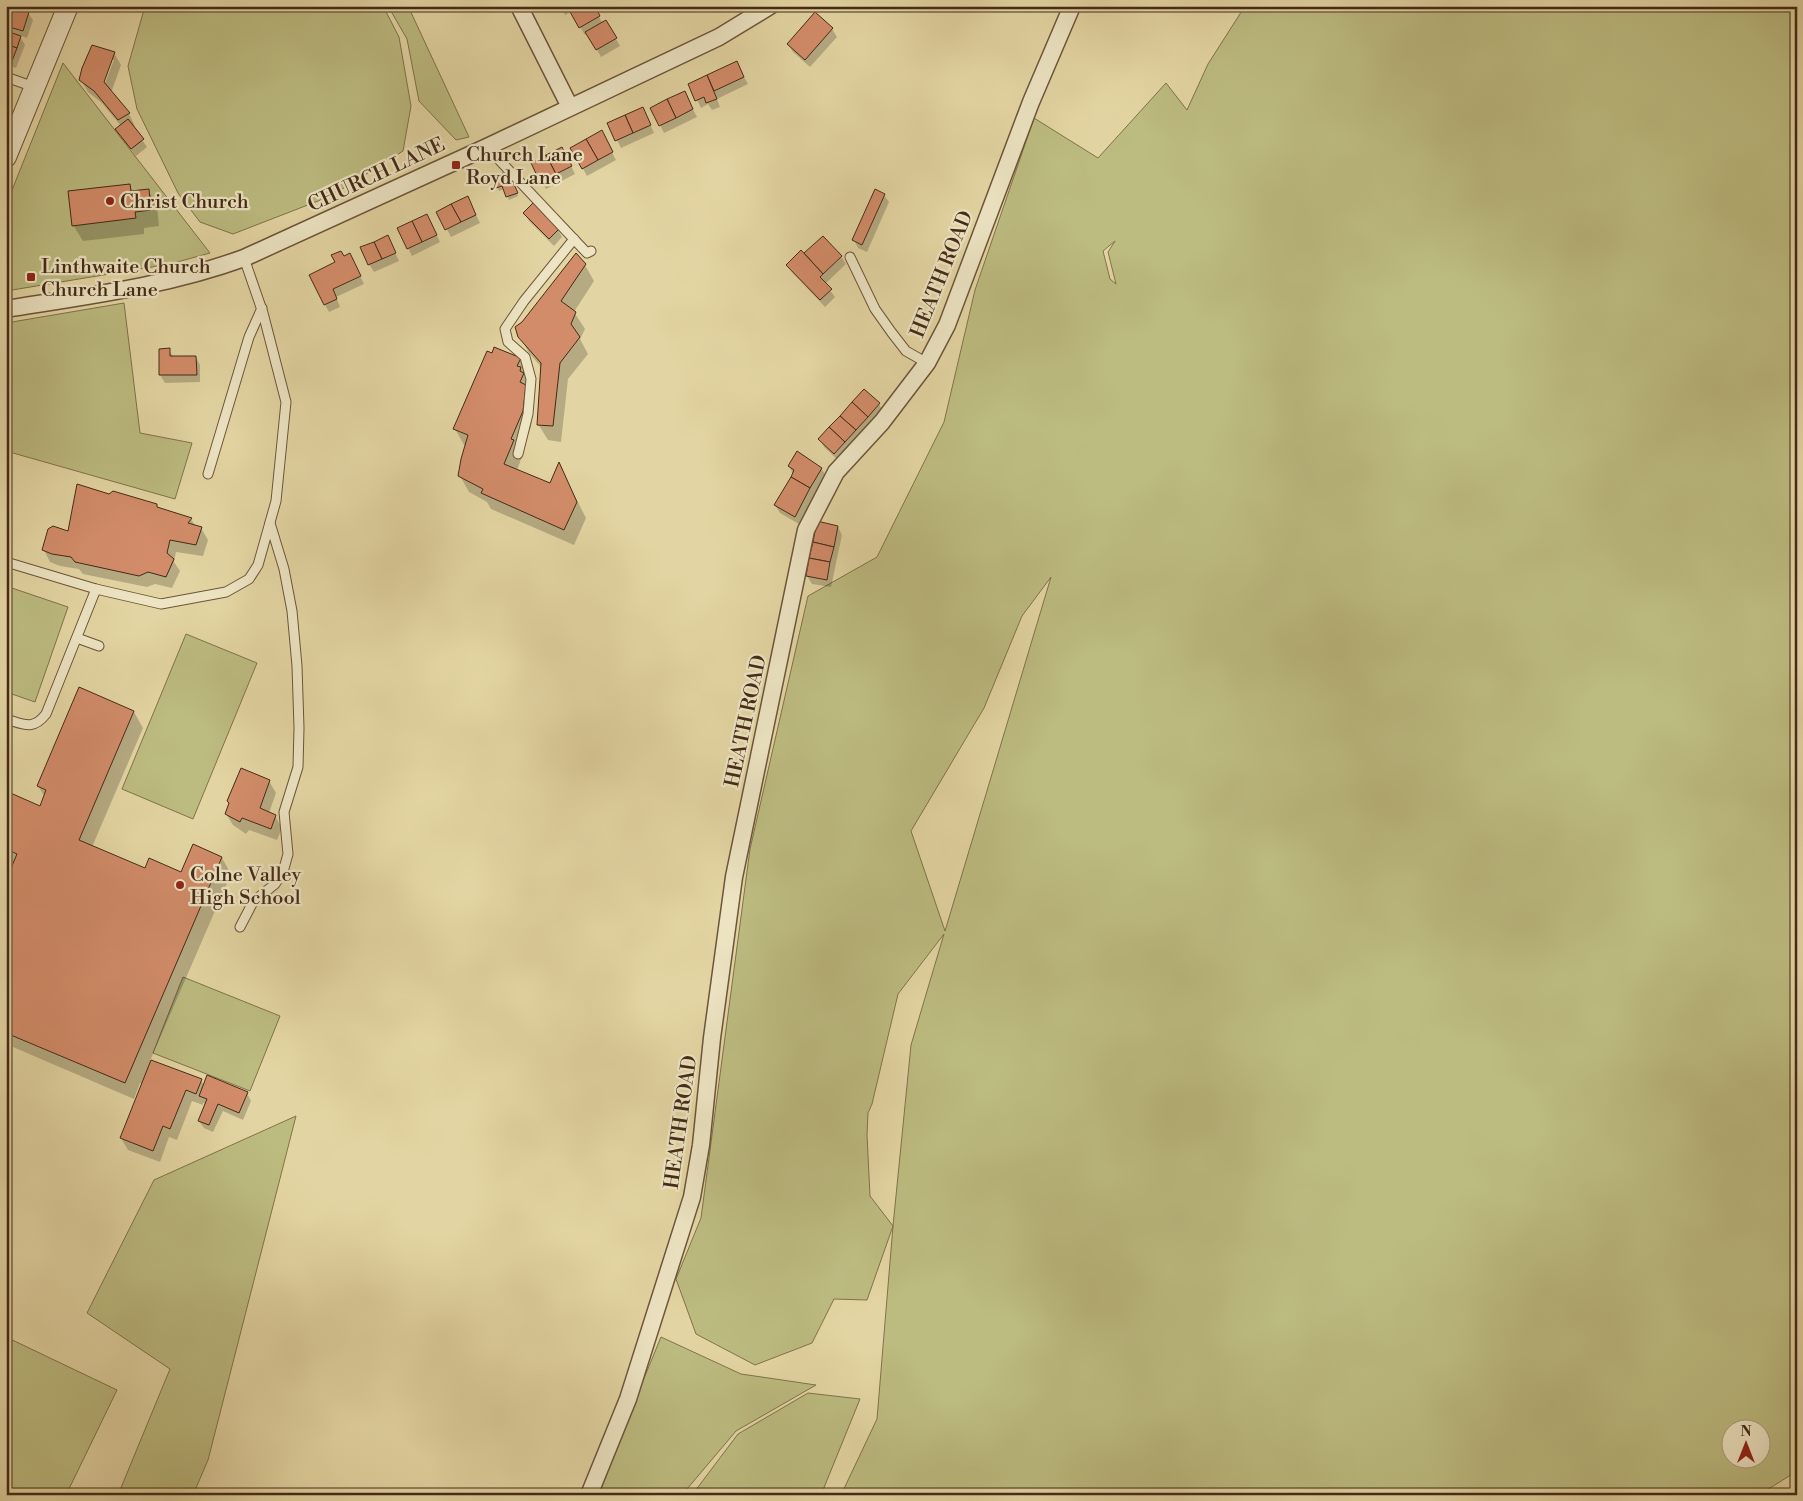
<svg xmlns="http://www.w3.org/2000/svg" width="1803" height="1501" font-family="'Libre Bodoni',serif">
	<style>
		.green { fill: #bcbb80; stroke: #80724c; fill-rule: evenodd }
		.shadow { fill: #0003; fill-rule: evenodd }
		.building { fill: #d28c69; stroke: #442a17 }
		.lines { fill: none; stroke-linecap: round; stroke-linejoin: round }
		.service-casing { stroke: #6c553a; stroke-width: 11 }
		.minor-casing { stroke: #6c553a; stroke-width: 19 }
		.tertiary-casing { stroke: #6c553a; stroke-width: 22 }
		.service { stroke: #ede4c3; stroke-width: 9 }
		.minor { stroke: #ede4c3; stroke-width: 16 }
		.tertiary { stroke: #ede4c3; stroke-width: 20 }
		.poi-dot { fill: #8f2418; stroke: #ede4c3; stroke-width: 2 }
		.labels { text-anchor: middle; stroke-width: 4.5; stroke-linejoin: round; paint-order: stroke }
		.poi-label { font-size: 20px; fill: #442a17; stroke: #ede4c3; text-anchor: start }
		.street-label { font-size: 20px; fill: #442a17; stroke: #ede4c3 }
	</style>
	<rect width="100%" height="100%" fill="#e3d5a3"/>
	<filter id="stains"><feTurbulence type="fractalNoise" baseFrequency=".004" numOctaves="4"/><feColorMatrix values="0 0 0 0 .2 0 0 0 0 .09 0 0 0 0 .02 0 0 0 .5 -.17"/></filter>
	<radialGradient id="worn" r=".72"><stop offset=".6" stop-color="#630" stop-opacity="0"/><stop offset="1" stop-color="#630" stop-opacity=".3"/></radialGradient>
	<!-- green -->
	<g class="green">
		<polygon points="145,6 383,6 399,37 411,106 403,151 331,196 233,234 200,222 178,193 137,109 128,66"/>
		<polygon points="388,6 408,6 469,137 456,140 419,101 407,39"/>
		<path d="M1245,6h552v1465l-38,24h-918l36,-76 16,-193 18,-181 33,-111 -46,60 -26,110 -4,9 -1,22 3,61 23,30 -26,74 -33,-1 -22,44 -57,22 -59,-31 -20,-55 25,-61 49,-369 58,-253 69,-39 67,-135 31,-132 59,-172 64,40 68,-75 21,27 21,-46zM1115,241l-7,11 8,32 -6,-5 -7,-28zM1051,577l-106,354 -34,-100 73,-123 38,-92zM1730,1428h30v30h-30z"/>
		<polygon points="63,63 210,253 170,264 6,291 6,205"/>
		<polygon points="124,303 140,433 192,443 175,499 6,451 6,323"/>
		<polygon points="6,586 68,607 35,702 6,692"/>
		<polygon points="186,634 257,663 193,819 122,789"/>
		<polygon points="183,977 280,1016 250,1091 153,1053"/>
		<polygon points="296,1116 208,1460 193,1495 118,1495 170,1369 87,1313 154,1180"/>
		<polygon points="6,1337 117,1390 66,1495 6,1495"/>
		<polygon points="661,1337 741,1374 816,1385 736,1431 687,1489 686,1495 596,1495"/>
		<polygon points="808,1393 860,1399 821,1495 692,1495 738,1434"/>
	</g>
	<!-- shadow -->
	<g class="shadow">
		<polygon points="15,6 37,6 34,13 27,11 33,20 27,38 19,35 25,45 16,68 6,65 6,9 16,9"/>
		<polygon points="561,6 593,6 603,24 606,22 620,46 601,57 588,33 585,35 571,12 565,15"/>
		<polygon points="815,14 832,29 837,37 810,67 793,52 788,44"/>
		<path d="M114,53l7,12 -10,28 18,21 6,12 -2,1 14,20 -11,9 -15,-19v-11l-19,-23 -14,-11 -7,-12zM111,60h3l-11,28h-2z"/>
		<polygon points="736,63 748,84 717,99 720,107 712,110 708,104 701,108 689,84"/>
		<polygon points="688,100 697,117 664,133 660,125"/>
		<polygon points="646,116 654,133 621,148 609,124"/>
		<polygon points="601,132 616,160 587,176 572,148"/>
		<polygon points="566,156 575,174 546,189 541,181"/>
		<polygon points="507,184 514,185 518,196 509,200 504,189 499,191 497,187"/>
		<polygon points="130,186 133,192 148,190 157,206 159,226 144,228 144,234 83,241 73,225"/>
		<polygon points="884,195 889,202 867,252 858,248 854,240"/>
		<polygon points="471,205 480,223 451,237 438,212"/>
		<polygon points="525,214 558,230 562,237 554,246 529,221"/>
		<polygon points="431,223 440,242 412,256 408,248"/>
		<polygon points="823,238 841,256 846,264 825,284 835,297 825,307 792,272 788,265 804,255"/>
		<polygon points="391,244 399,261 374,272 369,264"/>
		<polygon points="344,257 353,262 364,284 336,297 340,307 329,312 325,305"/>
		<polygon points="585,265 594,281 574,312 585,329 580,339 588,354 568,379 561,442 548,440 538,424 542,368 529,353 520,336"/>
		<polygon points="160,350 169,350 174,358 196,357 200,365 200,382 165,383 160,375"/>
		<polygon points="520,359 529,375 530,394 534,402 531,427 520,453 522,457 517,470 551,484 559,465 586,518 574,545 491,509 487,502 469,492 460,476 467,446 464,445 455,429"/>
		<polygon points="879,404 883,412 839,461 824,447 820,439"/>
		<polygon points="789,466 821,468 826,476 799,524 780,513 775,505 793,474"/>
		<polygon points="109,496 156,505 159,509 191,519 196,527 201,528 208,540 203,556 176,552 174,562 180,571 172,588 155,584 147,587 83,574 79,569 60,566 50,562 44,550 69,532"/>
		<polygon points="838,527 842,535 831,587 812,584 807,576"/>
		<polygon points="80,689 134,712 143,728 92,847 145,870 182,874 222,858 231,874 150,1061 201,1080 204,1086 247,1093 251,1101 243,1120 223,1111 213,1132 204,1128 199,1121 206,1104 203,1103 203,1105 192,1101 177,1140 169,1137 160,1162 128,1150 121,1138 143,1084 140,1083 134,1099 6,1044 6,884 14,864 6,861 6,793 40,807 45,797 38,786"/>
		<polygon points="269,781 276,793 269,813 275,816 282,828 277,840 249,830 246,834 233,825 226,814"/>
	</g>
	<!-- building -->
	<g class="building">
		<polygon points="6,6 13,6 29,12 23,31 6,26"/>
		<polygon points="575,6 595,6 600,16 579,28 569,10"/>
		<polygon points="815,12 833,28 805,60 787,44"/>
		<polygon points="606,20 617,38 596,50 585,32"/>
		<polygon points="6,31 21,36 17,48 6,44"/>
		<polygon points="6,44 17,48 12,61 6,59"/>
		<polygon points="92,45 115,52 104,82 130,113 118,120 94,91 79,80 82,68"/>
		<polygon points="737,61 744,77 714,91 707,75"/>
		<polygon points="707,75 717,99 706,103 704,97 695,101 688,84"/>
		<polygon points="685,91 693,109 676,118 667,99"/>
		<polygon points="667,99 676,118 659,126 650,108"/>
		<polygon points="643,107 651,125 633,133 625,115"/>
		<polygon points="625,115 633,133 615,141 607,123"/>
		<polygon points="128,119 144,139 131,149 115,129"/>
		<polygon points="602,130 613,152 598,160 586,139"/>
		<polygon points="586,139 598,160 582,169 570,148"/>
		<polygon points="562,147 572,166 556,174 546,155"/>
		<polygon points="546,155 556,174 540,182 531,163"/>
		<polygon points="503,173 507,182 512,180 518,193 506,197 502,186 496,188 492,178"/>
		<polygon points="130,184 131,191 149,189 151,210 135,212 136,218 72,226 68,191"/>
		<polygon points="875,189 885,194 862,245 852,240"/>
		<polygon points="468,196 476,215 461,222 451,204"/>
		<polygon points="533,203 559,229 549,239 523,213"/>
		<polygon points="451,204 461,222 445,230 436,212"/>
		<polygon points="427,214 437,235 422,242 412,221"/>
		<polygon points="412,221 422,242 407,249 397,228"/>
		<polygon points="388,235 396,253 382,259 374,242"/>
		<polygon points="823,236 842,256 823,274 804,253"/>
		<polygon points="374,242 382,259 368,265 360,247"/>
		<polygon points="801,250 823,274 820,277 832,289 820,300 786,265"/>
		<polygon points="341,251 344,256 350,253 361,276 333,289 337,299 324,305 309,275 335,262 331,255"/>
		<polygon points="576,253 586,264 561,301 576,312 571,324 580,337 560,363 553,426 537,425 541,363 518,337 515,327 522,322"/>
		<polygon points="494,347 521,358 517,366 521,367 520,371 524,373 520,382 526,385 523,411 511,439 514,440 504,464 550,483 559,462 577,502 564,530 481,493 483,489 458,476 461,459 468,435 453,429 487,351 492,353"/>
		<polygon points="170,348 170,356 196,356 197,375 159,375 159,349"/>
		<polygon points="864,389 880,403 868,417 852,402"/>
		<polygon points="852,402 868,417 856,430 840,416"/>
		<polygon points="840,416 856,430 845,442 829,427"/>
		<polygon points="829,427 845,442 834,454 818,439"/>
		<polygon points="797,451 822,468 810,488 791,477 794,470 788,466"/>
		<polygon points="791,477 810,488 795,517 774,505"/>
		<polygon points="77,484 109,494 113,491 157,504 157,507 192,518 188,523 202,527 196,545 170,540 167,553 174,559 166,577 148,572 139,576 75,562 71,557 52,554 42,550 48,529 53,526 68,531"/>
		<polygon points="817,521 838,526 834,547 813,542"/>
		<polygon points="813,542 834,547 830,562 809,558"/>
		<polygon points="809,558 830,562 827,580 806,576"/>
		<polygon points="79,687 134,711 79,840 145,868 149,858 181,872 193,844 222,857 125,1083 6,1033 6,880 17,854 6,849 6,791 40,806 46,790 37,786"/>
		<polygon points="241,768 270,780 260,808 276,815 271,829 242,818 240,822 225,814 229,803 227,801"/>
		<polygon points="151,1060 202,1079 196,1094 186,1090 170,1129 163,1126 153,1151 120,1138"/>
		<polygon points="207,1075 248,1092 239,1113 218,1104 209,1125 198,1121 207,1099 199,1096"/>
	</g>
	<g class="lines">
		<defs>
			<g id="service">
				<polyline points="6,77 34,87"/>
				<polyline points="487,147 587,253 591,251"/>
				<polyline points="850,257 875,309 892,333 906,351 927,363"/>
				<polyline points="518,454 528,414 531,379 525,357 508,342 505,329 524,301 574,239"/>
				<polyline points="208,474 249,337 262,308"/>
				<polyline points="6,562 96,589 161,604 226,592 249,579 258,565 276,501 286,402 263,313 244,258"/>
				<polyline points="77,638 99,646"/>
				<path d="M6,719c17,5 27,12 40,-5l50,-125"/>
				<polyline points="240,927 253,902 275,884 283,872 288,854 284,812 298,767 299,728 297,666 292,611 284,569 270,523"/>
			</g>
			<g id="minor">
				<polyline points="519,6 570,107"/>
				<path d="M6,309c81,-13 161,-23 238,-51l243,-111 232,-110 51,-31"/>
				<polyline points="589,1495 628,1399 692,1197 701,1145 712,1038 734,877 806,530 836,472 882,422 927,363 947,325 1031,102 1072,6"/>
			</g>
			<polyline id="tertiary" points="6,157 68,6"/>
		</defs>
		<!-- service casing -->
		<use href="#service" class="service-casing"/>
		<!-- minor casing -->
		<use href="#minor" class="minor-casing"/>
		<!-- tertiary casing -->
		<use href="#tertiary" class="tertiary-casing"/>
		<!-- service -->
		<use href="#service" class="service"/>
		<!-- minor -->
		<use href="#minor" class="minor"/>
		<!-- tertiary -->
		<use href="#tertiary" class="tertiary"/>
	</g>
	<!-- markers -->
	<g class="poi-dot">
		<rect x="451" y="160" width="10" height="10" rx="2.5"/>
		<circle cx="110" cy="201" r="5"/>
		<rect x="26" y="272" width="10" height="10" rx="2.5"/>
		<circle cx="180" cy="885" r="5"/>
	</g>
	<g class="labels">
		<!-- poi labels -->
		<g class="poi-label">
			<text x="466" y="161">Church Lane<tspan x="466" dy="23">Royd Lane</tspan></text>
			<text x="120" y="208">Christ Church</text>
			<text x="41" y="273">Linthwaite Church<tspan x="41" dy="23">Church Lane</tspan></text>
			<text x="190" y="881">Colne Valley<tspan x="190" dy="23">High School</tspan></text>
		</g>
		<!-- street labels -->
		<g class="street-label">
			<text transform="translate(376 174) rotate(-25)" y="7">CHURCH LANE</text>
			<text transform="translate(941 274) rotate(-68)" y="7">HEATH ROAD</text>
			<text transform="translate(745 721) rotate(-78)" y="7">HEATH ROAD</text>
			<text transform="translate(680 1122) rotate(-82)" y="7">HEATH ROAD</text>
		</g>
	</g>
	<!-- margin -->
	<rect width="1803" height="1501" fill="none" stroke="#e3d5a3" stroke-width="25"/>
	<rect x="8" y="8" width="1788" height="1486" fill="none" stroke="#442a17" stroke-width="2.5"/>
	<rect x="12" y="12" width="1778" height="1476" fill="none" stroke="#442a17"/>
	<!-- north arrow -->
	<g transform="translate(1746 1444)"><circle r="24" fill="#ede4c3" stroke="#a99a7e"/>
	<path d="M0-4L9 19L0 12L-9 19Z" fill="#8f2418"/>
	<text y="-8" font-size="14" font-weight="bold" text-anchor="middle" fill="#442a17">N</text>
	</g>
	<rect width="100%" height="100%" filter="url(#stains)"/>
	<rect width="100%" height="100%" fill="url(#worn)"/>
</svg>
